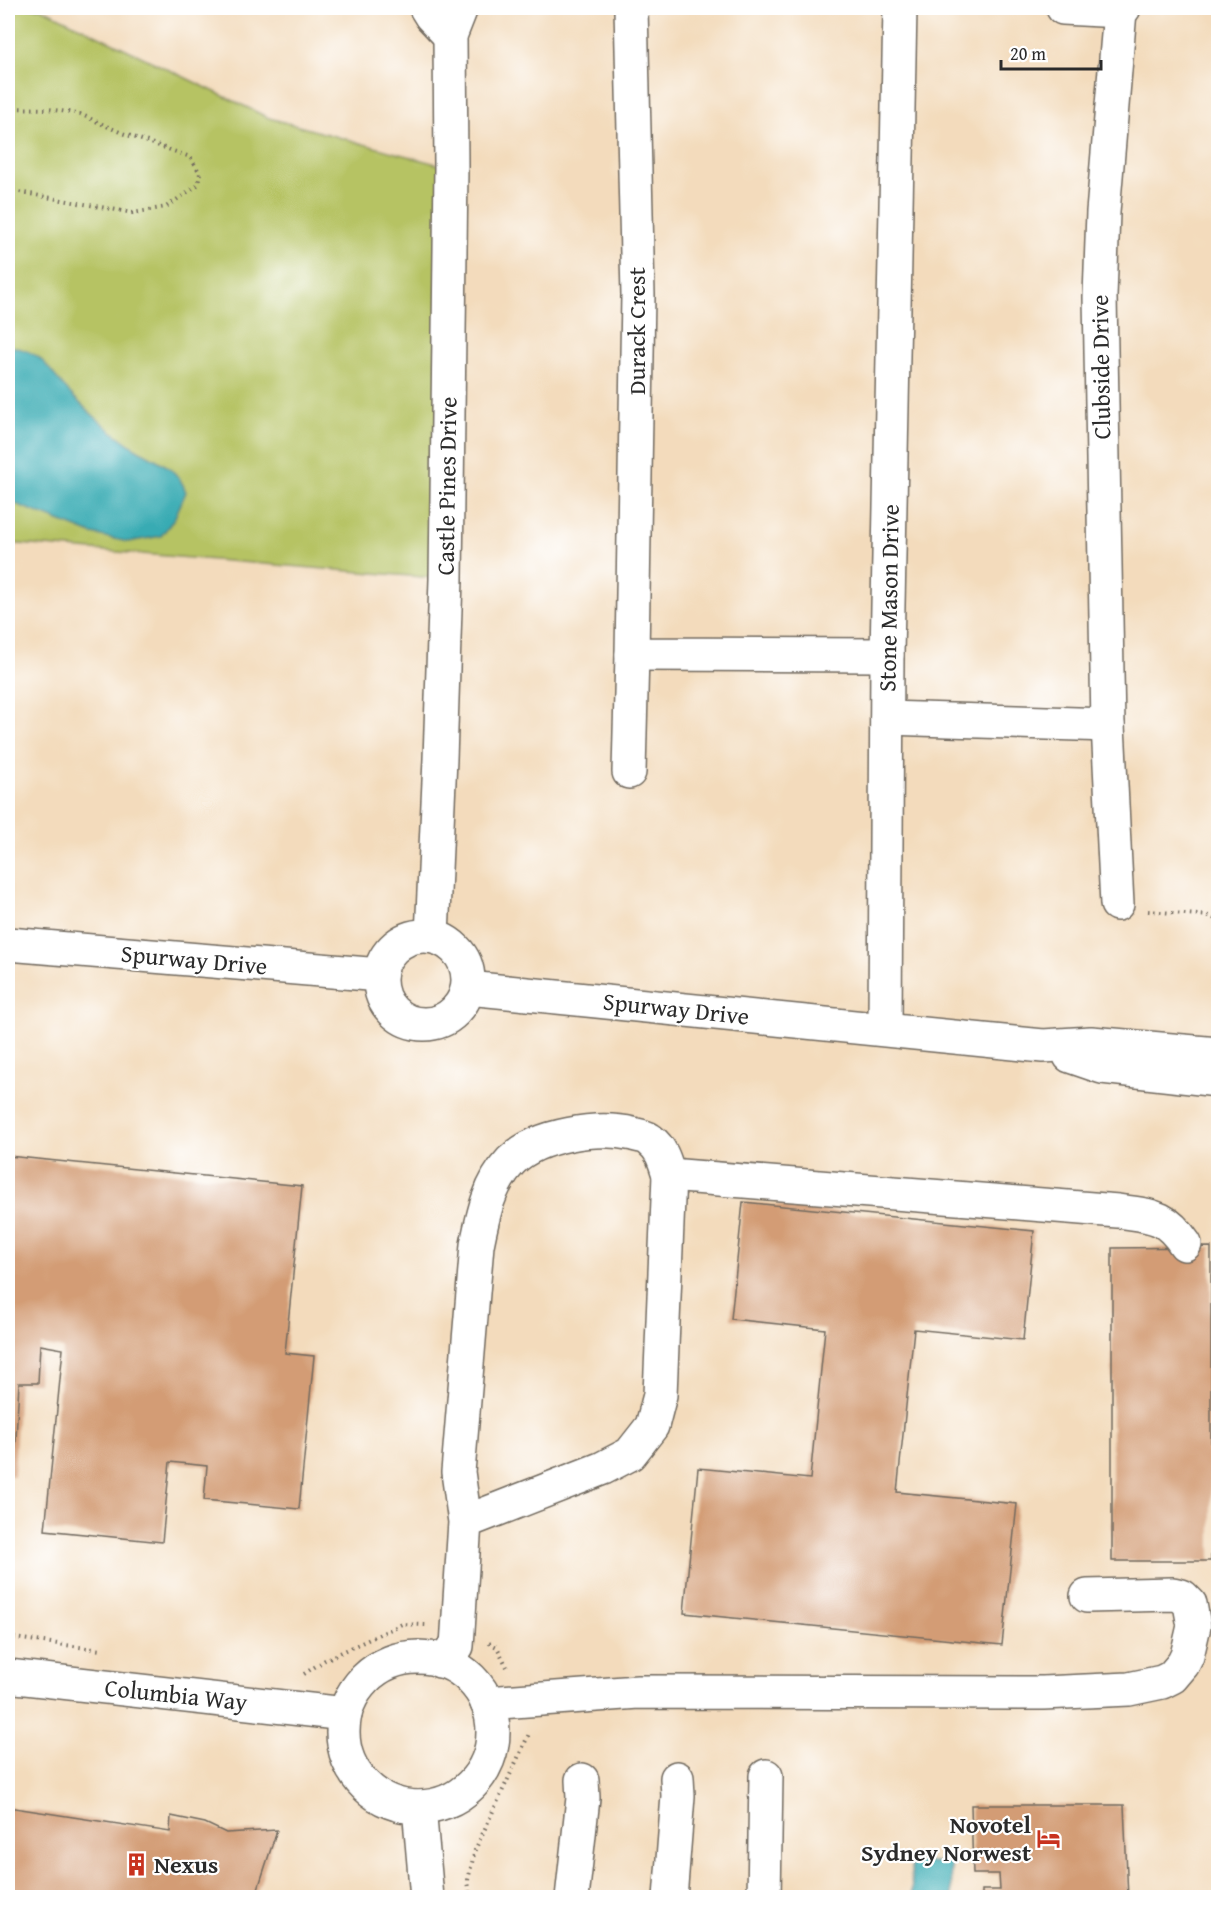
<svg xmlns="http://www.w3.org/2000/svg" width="1226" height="1905" font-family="'Gentium Book Plus',serif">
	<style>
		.green { fill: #b6c364; stroke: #707748; stroke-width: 1.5 }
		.water { fill: #39abb3; stroke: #326b6f; stroke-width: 1.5 }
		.building { fill: #d39c74 }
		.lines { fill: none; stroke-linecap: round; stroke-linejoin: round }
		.minor-casing { stroke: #71695e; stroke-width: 36 }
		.path { stroke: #71695e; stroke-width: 4; stroke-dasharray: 1.5 4.5; stroke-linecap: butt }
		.minor { stroke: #fff; stroke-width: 33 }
		.labels { text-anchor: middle; stroke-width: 4.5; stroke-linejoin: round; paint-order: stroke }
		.street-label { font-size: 24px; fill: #2b2b2b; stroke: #fff }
		.poi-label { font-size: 24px; font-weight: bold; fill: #2b2b2b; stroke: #fff; text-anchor: end }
	</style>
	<rect width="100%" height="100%" fill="#fff"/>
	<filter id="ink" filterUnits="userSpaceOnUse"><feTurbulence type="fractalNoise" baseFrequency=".0167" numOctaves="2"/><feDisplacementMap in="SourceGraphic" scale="12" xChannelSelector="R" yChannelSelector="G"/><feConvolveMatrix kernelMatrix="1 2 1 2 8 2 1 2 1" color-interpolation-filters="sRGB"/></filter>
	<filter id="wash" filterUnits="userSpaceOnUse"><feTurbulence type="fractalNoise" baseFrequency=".008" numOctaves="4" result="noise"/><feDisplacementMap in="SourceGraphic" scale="24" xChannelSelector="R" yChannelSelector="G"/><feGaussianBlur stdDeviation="1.35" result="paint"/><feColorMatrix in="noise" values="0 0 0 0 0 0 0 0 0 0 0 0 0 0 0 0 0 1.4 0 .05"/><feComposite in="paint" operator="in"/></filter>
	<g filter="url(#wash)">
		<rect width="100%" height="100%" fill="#f3dbbc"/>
		<!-- green -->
		<polygon class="green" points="8,8 41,8 269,118 451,168 446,579 8,543"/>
		<!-- water -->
		<g class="water">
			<path d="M8,346c9,1 22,5 30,11 10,8 18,21 27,31 22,23 44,43 70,60 22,13 42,18 51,44l-12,27 -13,17 -33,6 -36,-8 -84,-33z"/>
			<polygon points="911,1862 951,1862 952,1897 912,1897"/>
		</g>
		<g id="blocks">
			<!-- building -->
			<g class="building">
				<polygon points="8,1156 302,1186 285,1353 314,1356 299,1509 204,1500 207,1466 170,1462 162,1542 45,1530 63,1349 40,1345 38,1383 19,1383 14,1476 8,1476"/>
				<polygon points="743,1202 1034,1231 1023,1340 914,1329 897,1492 1017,1504 1002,1645 684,1613 698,1468 810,1479 825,1329 731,1319"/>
				<polygon points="1211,1247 1211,1561 1112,1561 1112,1248"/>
				<polygon points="971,1805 1124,1805 1128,1898 982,1898 982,1890 1000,1890 999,1874 973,1874"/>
				<polygon points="8,1807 170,1832 171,1816 205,1823 226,1833 277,1830 255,1898 8,1898"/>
			</g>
		</g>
	</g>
	<g filter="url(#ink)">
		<use href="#blocks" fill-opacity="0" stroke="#71695e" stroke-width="1.5"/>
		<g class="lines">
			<defs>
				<g id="minor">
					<polyline points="426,8 431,16 450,36"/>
					<polyline points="631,8 638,295 632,654 887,655"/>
					<polyline points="1063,8 1120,11 1124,8"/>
					<polyline points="887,718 1108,725 1100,297 1103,212 1120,11"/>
					<polyline points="1108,725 1117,904"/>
					<polyline points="629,772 632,654"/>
					<polyline points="432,936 440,759 446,579 451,168 450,36 461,8"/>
					<circle cx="424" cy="980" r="44"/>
					<polyline points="8,944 380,975"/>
					<polyline points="468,988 1043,1046 1091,1043 1218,1054"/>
					<polyline points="885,1029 887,655 900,8"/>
					<polyline points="1070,1056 1102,1067 1218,1080"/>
					<path d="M669,1175l449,36c33,5 47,3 67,33"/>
					<circle cx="418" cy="1732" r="75"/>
					<path d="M440,1661l17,-15 8,-124 -7,-50 19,-227c6,-30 12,-61 34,-84 27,-27 87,-35 122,-27 5,2 13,2 17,6 12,9 15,22 19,35l-9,220 -8,31 -22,28 -27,14 -138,54"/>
					<polyline points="8,1676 345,1714"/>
					<polyline points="487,1703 638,1692 1043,1693 1129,1689 1162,1682 1172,1677 1183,1664 1187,1656 1194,1626 1190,1604 1182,1596 1173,1594 1087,1596"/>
					<polyline points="419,1807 427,1898"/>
					<polyline points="572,1898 583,1798 582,1780"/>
					<polyline points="670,1898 678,1796 677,1778"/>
					<polyline points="764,1898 766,1776"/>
				</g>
			</defs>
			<!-- minor casing -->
			<use href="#minor" class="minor-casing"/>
			<!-- path -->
			<g class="path">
				<polyline points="8,108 48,109 80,114 122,133 190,157 200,173 198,185 166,207 133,213 8,190"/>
				<polyline points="1148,911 1210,916 1218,921"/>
				<polyline points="8,1637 101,1650"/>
				<polyline points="489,1643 497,1647 507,1667"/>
				<polyline points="304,1674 325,1660 402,1624 426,1625"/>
				<polyline points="470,1898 468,1880 475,1850 529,1734"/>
			</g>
			<!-- minor -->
			<use href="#minor" class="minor"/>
		</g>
	</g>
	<!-- icons -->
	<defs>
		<symbol id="hotel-bare" viewBox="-9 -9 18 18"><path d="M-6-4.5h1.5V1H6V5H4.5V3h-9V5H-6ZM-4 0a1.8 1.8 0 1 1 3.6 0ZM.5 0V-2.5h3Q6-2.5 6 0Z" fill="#c8321e" stroke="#fff" stroke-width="2.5" paint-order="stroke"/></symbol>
		<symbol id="building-bare" viewBox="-9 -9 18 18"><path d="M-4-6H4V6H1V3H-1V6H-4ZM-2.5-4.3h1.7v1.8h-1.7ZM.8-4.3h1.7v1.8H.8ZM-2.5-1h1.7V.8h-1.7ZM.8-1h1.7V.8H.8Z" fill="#c8321e" stroke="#fff" stroke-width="2.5" paint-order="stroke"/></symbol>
	</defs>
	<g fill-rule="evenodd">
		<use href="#hotel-bare" x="1032" y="1822" width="33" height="33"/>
		<use href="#building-bare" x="120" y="1848" width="33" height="33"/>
	</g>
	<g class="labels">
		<!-- street labels -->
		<g class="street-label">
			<text transform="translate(637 331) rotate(-90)" y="8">Durack Crest</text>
			<text transform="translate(1101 367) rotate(-91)" y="8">Clubside Drive</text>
			<text transform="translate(447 486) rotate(-89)" y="8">Castle Pines Drive</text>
			<text transform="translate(889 598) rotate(-89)" y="8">Stone Mason Drive</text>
			<text transform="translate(194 960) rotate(5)" y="8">Spurway Drive</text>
			<text transform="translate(676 1009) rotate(6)" y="8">Spurway Drive</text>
			<text transform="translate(176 1695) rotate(6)" y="8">Columbia Way</text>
		</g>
		<!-- poi labels -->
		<g class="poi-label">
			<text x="1031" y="1833">Novotel<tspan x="1031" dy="28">Sydney Norwest</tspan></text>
			<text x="154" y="1873" text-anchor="start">Nexus</text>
		</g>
	</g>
	<!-- margin -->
	<rect width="1226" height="1905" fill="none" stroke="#fff" stroke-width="30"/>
	<!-- scale -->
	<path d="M1001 60v9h100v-9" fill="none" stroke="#2b2b2b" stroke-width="3"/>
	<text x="1010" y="60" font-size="18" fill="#2b2b2b" stroke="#ffffff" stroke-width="4.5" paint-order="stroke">20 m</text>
</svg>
